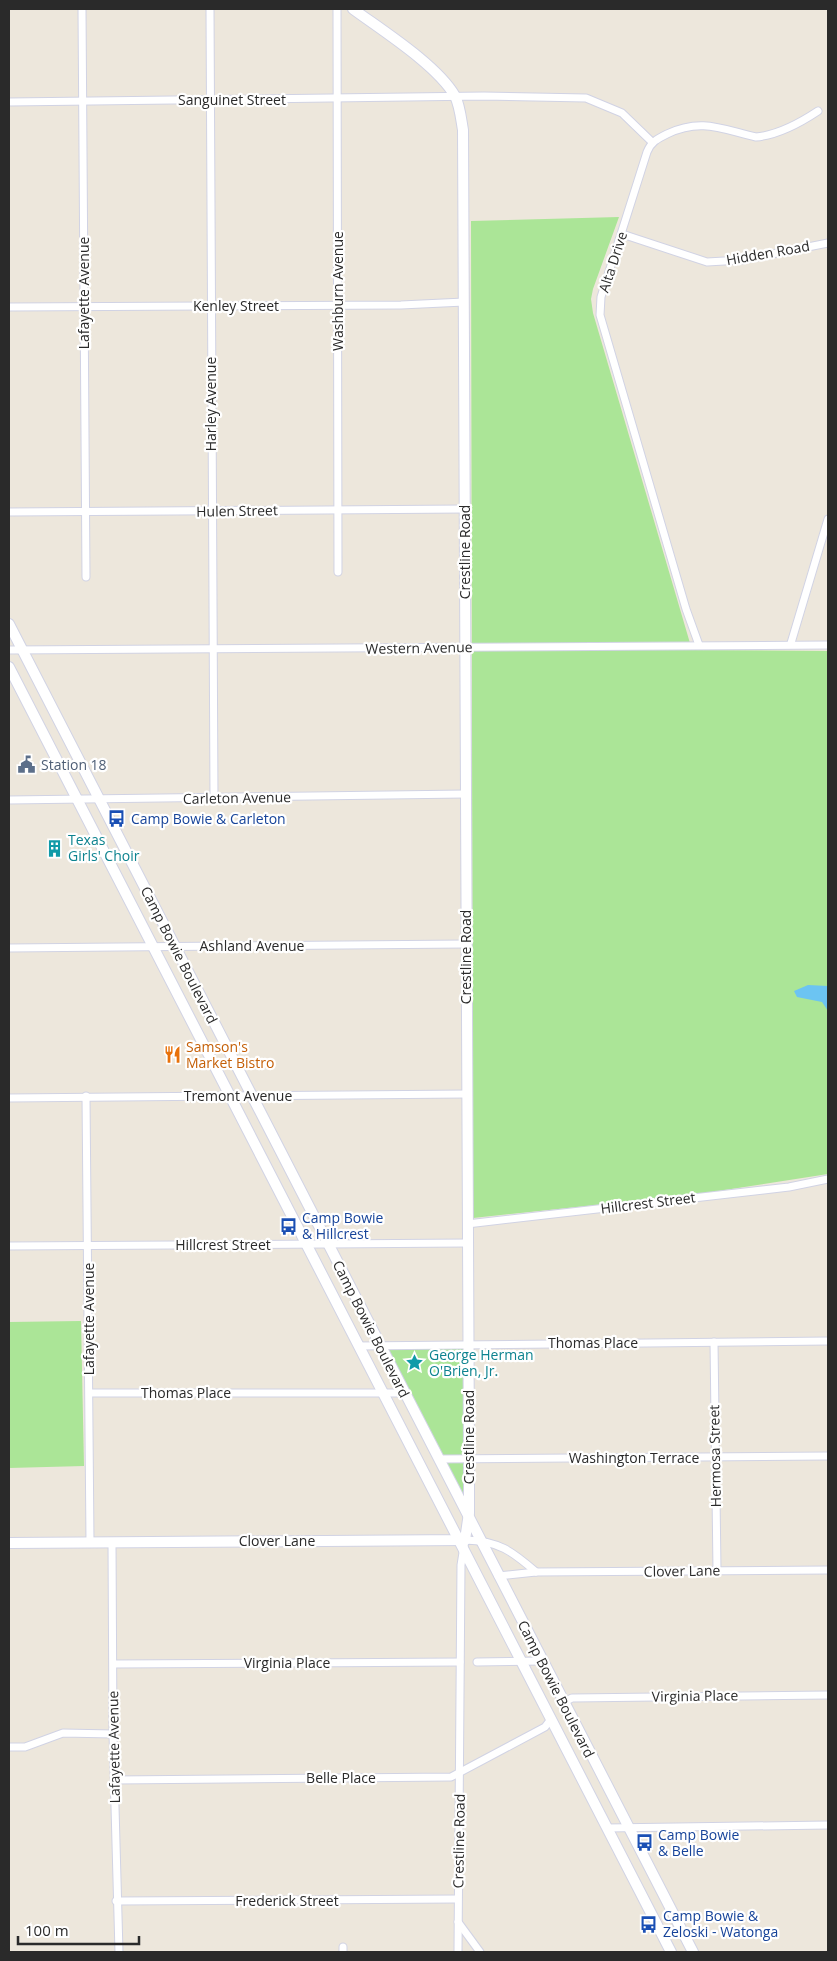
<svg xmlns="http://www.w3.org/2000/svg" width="837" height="1961" font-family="'Open Sans',sans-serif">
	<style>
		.green { fill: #abe597 }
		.water { fill: #6cc4f2 }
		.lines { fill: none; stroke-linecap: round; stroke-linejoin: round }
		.street-casing { stroke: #d1d3e4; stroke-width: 9 }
		.secondary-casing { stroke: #d1d3e4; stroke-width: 12 }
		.street { stroke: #fff; stroke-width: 7 }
		.secondary { stroke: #fff; stroke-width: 10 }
		.labels { text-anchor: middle; stroke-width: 4.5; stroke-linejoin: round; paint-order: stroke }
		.street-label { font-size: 14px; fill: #2a2a2a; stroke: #fff }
		.service-label { font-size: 14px; fill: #4e5e75; stroke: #fff; text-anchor: start }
		.transit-label { font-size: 14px; fill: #164399; stroke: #fff; text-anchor: start }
		.culture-label { font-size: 14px; fill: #0d838f; stroke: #fff; text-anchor: start }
		.food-label { font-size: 14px; fill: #c56008; stroke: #fff; text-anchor: start }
	</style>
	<rect width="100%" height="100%" fill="#ede7dc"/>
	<!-- green -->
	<g class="green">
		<polygon points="619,217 593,289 591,299 593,313 692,650 828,651 828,1174 692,1195 473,1218 471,221"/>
		<polygon points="81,1321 84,1466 9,1468 9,1322"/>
		<polygon points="388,1349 464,1349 463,1496"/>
	</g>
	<!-- water -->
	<polygon class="water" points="808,985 828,986 828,1011 822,1002 797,997 794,991"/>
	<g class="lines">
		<defs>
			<g id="street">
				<polyline points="82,9 86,577"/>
				<polyline points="210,9 214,798"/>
				<polyline points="337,9 338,572"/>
				<polyline points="9,102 484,96 586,98 622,113 652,142"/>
				<polyline points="622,234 707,262 742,260 828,243"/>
				<polyline points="9,307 401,305 464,302"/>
				<polyline points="9,512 465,509"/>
				<polyline points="791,643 828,519"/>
				<path d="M699,645l-13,-36 -86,-294 1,-18 46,-145c4,-10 10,-13 20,-18 34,-16 54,-5 89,3 22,-2 44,-14 62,-26"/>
				<polyline points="9,650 828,645"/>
				<polyline points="9,800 465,794"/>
				<polyline points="9,948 466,944"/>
				<polyline points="86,1096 90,1542"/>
				<polyline points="9,1098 467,1094"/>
				<polyline points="467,1224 789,1187 828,1179"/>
				<polyline points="9,1246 467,1243"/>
				<polyline points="714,1342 717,1570"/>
				<polyline points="358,1346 828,1341"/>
				<polyline points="90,1393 403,1393"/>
				<polyline points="439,1459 828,1456"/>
				<polyline points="112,1542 113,1734 119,1952"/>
				<polyline points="498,1576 536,1572 828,1570"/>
				<polyline points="477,1662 543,1661"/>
				<polyline points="114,1664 460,1662"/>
				<polyline points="564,1702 572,1698 828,1695"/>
				<polyline points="9,1747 25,1747 63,1733 113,1734"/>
				<polyline points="115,1780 451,1777 545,1727 551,1719"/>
				<polyline points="607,1828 828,1825"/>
				<polyline points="116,1901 457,1899"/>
				<polyline points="458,1922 480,1952"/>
				<polyline points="343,1947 343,1952"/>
				<path d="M458,1952l3,-387 4,-25c34,1 47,11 71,32"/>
			</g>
			<g id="secondary">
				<polyline points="9,624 693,1952"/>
				<polyline points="9,667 671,1952"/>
				<path d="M9,1543l456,-3 4,-27v-55l-6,-1328c-2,-11 -3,-24 -8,-34 -18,-31 -72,-65 -102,-87"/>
			</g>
		</defs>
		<!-- street casing -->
		<use href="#street" class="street-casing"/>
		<!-- secondary casing -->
		<use href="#secondary" class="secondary-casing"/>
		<!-- street -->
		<use href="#street" class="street"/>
		<!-- secondary -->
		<use href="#secondary" class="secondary"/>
	</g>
	<!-- icons -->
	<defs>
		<symbol id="civic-bare" viewBox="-9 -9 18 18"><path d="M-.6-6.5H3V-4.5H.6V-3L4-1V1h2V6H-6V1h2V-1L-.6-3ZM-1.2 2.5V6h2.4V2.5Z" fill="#5c6f8a" stroke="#fff" stroke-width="2.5" paint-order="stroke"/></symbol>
		<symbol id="bus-bare" viewBox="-9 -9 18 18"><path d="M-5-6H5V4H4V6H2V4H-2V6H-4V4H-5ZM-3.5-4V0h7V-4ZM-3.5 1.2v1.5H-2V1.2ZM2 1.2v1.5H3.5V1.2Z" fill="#1a4fb4" stroke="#fff" stroke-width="2.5" paint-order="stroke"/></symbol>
		<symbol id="building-bare" viewBox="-9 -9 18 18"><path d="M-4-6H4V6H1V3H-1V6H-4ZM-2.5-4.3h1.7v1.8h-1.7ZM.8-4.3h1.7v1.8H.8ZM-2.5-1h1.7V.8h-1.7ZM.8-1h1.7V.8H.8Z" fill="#0f9aa8" stroke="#fff" stroke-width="2.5" paint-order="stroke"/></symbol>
		<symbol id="restaurant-bare" viewBox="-9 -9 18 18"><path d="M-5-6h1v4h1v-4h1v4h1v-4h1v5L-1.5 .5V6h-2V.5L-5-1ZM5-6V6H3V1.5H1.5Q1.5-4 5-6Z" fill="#e8710a" stroke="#fff" stroke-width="2.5" paint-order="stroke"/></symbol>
		<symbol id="sight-bare" viewBox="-9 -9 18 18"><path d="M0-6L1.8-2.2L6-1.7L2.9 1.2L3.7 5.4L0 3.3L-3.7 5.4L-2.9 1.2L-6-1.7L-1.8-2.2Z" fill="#0f9aa8" stroke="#fff" stroke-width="2.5" paint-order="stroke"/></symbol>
	</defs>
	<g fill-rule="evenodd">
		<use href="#civic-bare" x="14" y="752" width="25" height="25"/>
		<use href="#bus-bare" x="104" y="806" width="25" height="25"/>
		<use href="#building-bare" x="42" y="836" width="25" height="25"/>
		<use href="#restaurant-bare" x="160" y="1042" width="25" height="25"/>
		<use href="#bus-bare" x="276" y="1214" width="25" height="25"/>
		<use href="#sight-bare" x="402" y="1350" width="25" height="25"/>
		<use href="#bus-bare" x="632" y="1830" width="25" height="25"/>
		<use href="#bus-bare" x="636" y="1912" width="25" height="25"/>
	</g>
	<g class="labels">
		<!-- street labels -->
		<g class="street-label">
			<text x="232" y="105">Sanguinet Street</text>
			<text transform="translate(768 253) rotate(-10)" y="5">Hidden Road</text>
			<text transform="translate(613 262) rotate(-72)" y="5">Alta Drive</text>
			<text transform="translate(338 291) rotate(-90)" y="5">Washburn Avenue</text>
			<text transform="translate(84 293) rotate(-90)" y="5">Lafayette Avenue</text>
			<text x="236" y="311">Kenley Street</text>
			<text transform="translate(211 404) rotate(-90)" y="5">Harley Avenue</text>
			<text transform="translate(237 511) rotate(-1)" y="5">Hulen Street</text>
			<text transform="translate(465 552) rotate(-90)" y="5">Crestline Road</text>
			<text transform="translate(419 648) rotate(-1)" y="5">Western Avenue</text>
			<text transform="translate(237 798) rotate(-1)" y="5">Carleton Avenue</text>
			<text x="252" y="951">Ashland Avenue</text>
			<text transform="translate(179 955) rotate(63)" y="5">Camp Bowie Boulevard</text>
			<text transform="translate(466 957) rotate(-90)" y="5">Crestline Road</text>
			<text x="238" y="1101">Tremont Avenue</text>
			<text transform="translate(648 1203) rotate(-7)" y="5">Hillcrest Street</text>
			<text x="223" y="1250">Hillcrest Street</text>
			<text transform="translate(89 1319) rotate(-90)" y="5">Lafayette Avenue</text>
			<text transform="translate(371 1329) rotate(63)" y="5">Camp Bowie Boulevard</text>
			<text x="593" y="1348">Thomas Place</text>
			<text x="186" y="1398">Thomas Place</text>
			<text transform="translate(469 1437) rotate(-90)" y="5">Crestline Road</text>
			<text transform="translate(715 1456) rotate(-91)" y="5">Hermosa Street</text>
			<text x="634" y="1463">Washington Terrace</text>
			<text x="277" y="1546">Clover Lane</text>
			<text transform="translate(682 1571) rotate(-1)" y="5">Clover Lane</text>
			<text x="287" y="1668">Virginia Place</text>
			<text transform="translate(556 1689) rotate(63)" y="5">Camp Bowie Boulevard</text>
			<text transform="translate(695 1696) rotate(-1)" y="5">Virginia Place</text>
			<text transform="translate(114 1747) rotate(-91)" y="5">Lafayette Avenue</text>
			<text x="341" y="1783">Belle Place</text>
			<text transform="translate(459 1841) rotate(-89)" y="5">Crestline Road</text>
			<text x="287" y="1906">Frederick Street</text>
		</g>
		<!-- service labels -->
		<g class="service-label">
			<text x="41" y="770">Station 18</text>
		</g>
		<!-- transit labels -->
		<g class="transit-label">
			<text x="131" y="824">Camp Bowie &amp; Carleton</text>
			<text x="302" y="1223">Camp Bowie<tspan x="302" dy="16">&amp; Hillcrest</tspan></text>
			<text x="658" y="1840">Camp Bowie<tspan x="658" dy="16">&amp; Belle</tspan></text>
			<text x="663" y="1921">Camp Bowie &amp;<tspan x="663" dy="16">Zeloski - Watonga</tspan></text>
		</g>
		<!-- culture labels -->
		<g class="culture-label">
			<text x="68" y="845">Texas<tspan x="68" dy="16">Girls' Choir</tspan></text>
			<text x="429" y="1360">George Herman<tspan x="429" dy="16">O'Brien, Jr.</tspan></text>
		</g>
		<!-- food labels -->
		<g class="food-label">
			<text x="186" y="1052">Samson's<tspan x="186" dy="16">Market Bistro</tspan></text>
		</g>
	</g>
	<!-- border -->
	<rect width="837" height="1961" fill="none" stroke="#2a2a2a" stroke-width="20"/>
	<!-- scale -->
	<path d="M18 1936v8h121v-8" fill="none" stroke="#2a2a2a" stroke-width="2.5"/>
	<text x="25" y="1936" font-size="15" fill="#2a2a2a" stroke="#ffffff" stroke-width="4" paint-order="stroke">100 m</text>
</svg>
